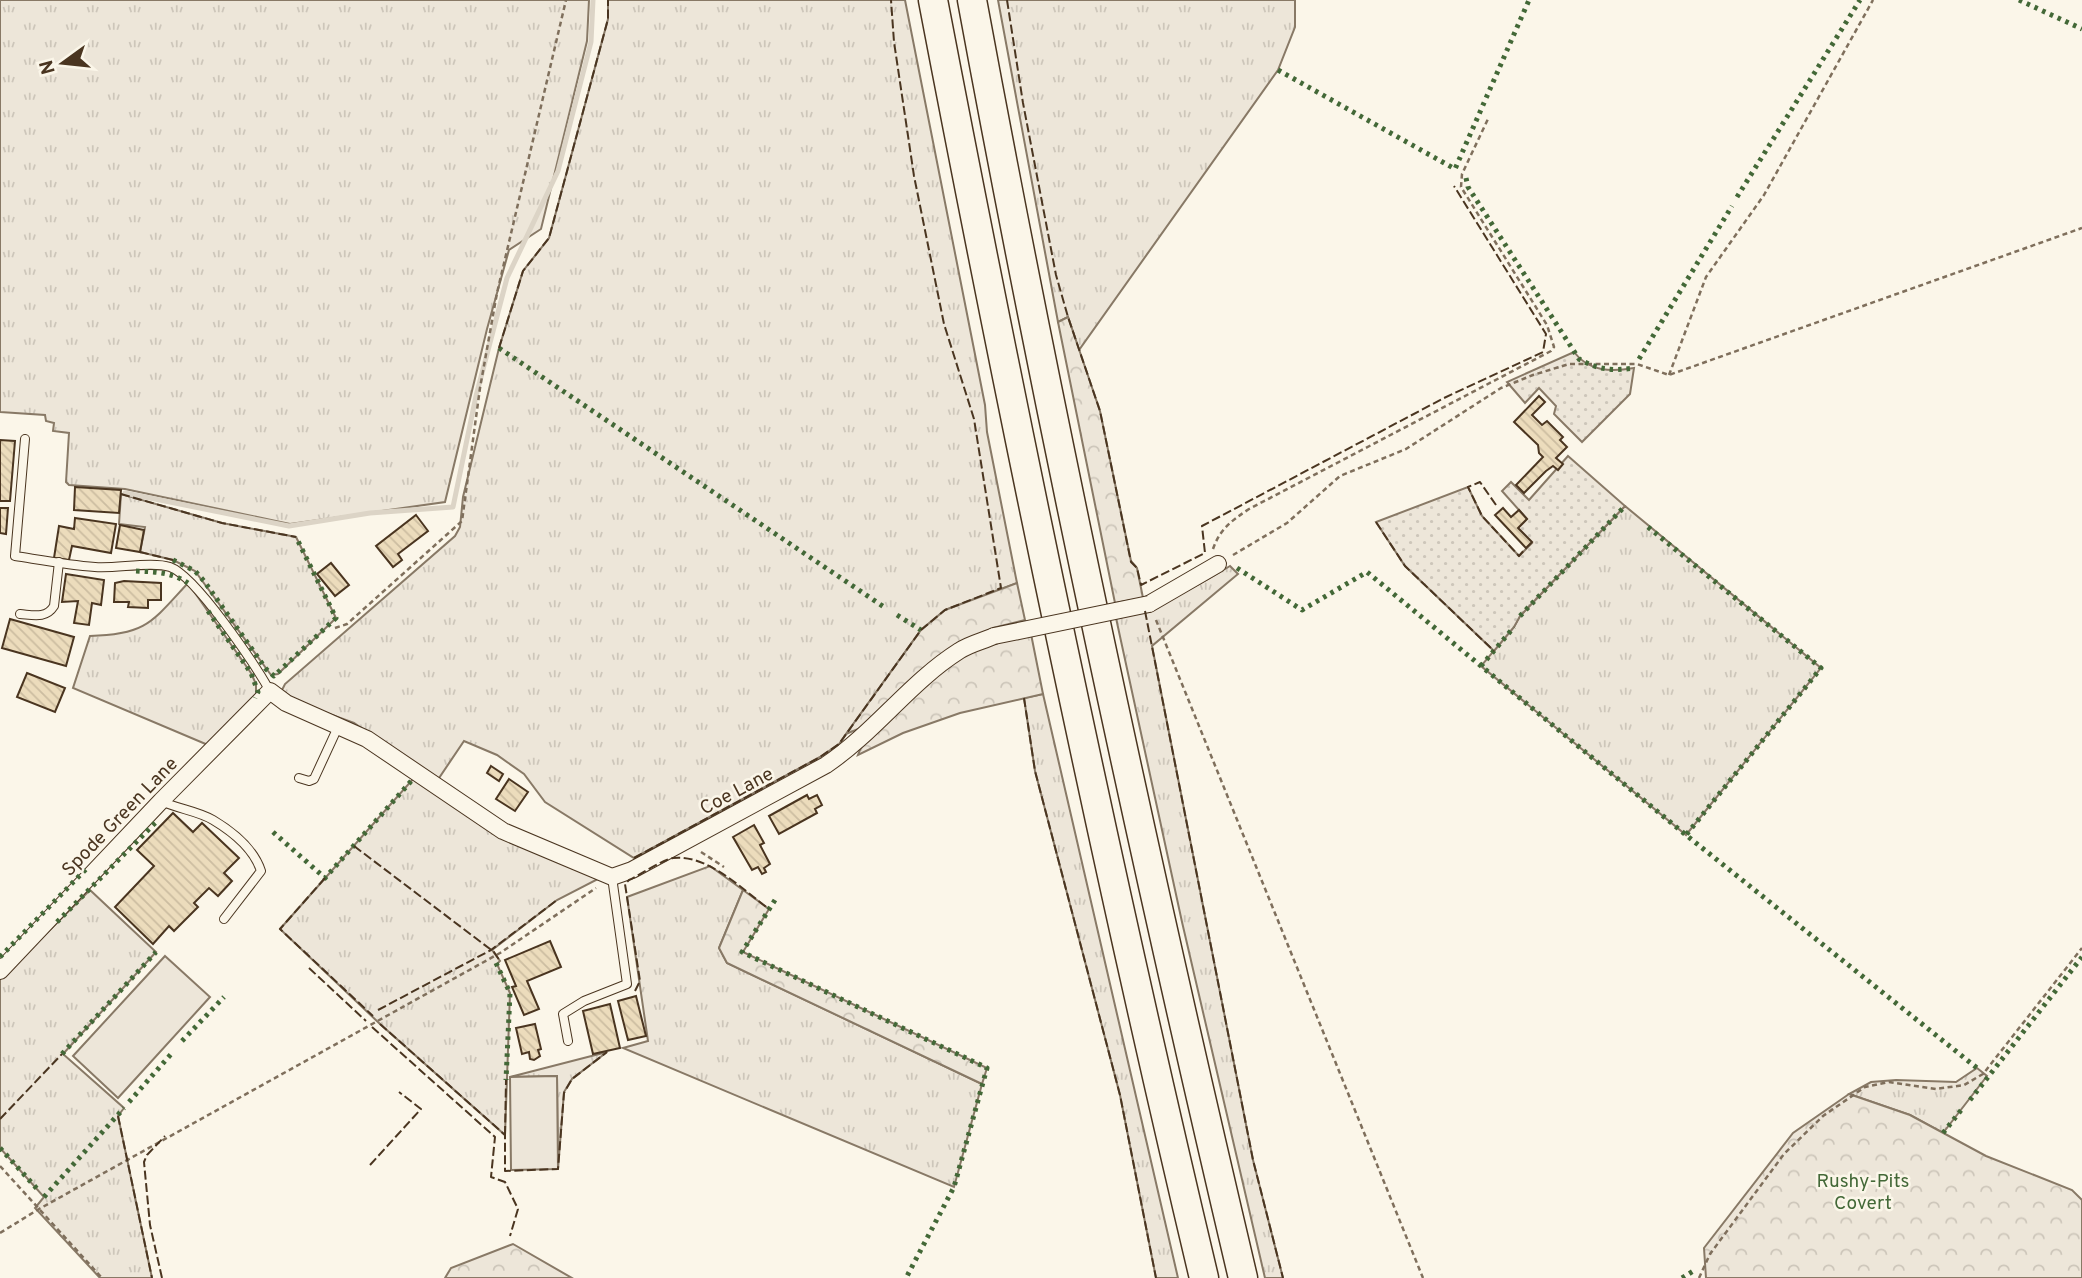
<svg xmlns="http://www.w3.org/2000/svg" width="2082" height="1278" font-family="Overpass,sans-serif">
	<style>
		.grass { fill: url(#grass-tufts); stroke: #887966; stroke-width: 2 }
		.forest { fill: url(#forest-crowns); stroke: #887966; stroke-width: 2 }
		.garden { fill: url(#garden-dots); stroke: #887966; stroke-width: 2 }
		.pitch { fill: #ede6d9; stroke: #887966; stroke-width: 2 }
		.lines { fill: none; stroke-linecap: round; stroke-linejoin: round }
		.stream { stroke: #dcd4c6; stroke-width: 5 }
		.building { fill: url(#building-back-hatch); stroke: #4a3520; stroke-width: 2 }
		.service-casing { stroke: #4a3520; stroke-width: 10 }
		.minor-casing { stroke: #4a3520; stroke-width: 18 }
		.motorway-casing { stroke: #4a3520; stroke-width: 31 }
		.path { stroke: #7f6f5c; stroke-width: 2.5; stroke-dasharray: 5 3.5; stroke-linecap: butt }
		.service { stroke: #fbf6e9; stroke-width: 8 }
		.minor { stroke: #fbf6e9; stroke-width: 16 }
		.motorway { stroke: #fbf6e9; stroke-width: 28 }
		.minor-bridge-casing { stroke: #4a3520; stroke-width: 18; stroke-linecap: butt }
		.minor-bridge { stroke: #fbf6e9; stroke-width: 16 }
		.hedge { stroke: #436837; stroke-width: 5; stroke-dasharray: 3.5 5; stroke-linecap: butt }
		.fence { stroke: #4a3520; stroke-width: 2; stroke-dasharray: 9 3.5; stroke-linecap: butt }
		.labels { text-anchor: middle; stroke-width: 5; stroke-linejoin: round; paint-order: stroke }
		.street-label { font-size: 19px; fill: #4a3520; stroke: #fbf6e9 }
		.park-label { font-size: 19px; fill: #436837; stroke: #fbf6e9 }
	</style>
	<defs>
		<pattern id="grass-tufts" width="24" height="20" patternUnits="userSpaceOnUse" patternTransform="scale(1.75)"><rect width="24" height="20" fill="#ede6d9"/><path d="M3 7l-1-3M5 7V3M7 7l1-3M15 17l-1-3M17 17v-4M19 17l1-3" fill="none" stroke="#cdc6ba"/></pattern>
		<pattern id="forest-crowns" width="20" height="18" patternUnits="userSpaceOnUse" patternTransform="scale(1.75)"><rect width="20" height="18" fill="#ede6d9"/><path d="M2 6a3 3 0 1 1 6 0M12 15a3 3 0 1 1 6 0" fill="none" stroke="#cdc6ba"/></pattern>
		<pattern id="garden-dots" width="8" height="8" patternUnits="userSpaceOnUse" patternTransform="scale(1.75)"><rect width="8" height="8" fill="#ede6d9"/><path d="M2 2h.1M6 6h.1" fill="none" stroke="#cdc6ba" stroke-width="1.8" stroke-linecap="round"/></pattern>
		<pattern id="building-back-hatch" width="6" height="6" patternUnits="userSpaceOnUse" patternTransform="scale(1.75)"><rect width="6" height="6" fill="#ecdcbc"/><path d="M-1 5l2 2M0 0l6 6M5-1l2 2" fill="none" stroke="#ccbda1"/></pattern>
	</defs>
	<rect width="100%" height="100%" fill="#fbf6e9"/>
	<!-- grass -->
	<g class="grass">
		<polygon points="0,0 589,0 587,41 541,229 509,250 487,329 445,502 290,524 125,489 69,485 66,482 69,433 53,431 54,423 46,421 45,415 0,412"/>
		<polygon points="608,0 905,0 985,405 987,432 1017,583 946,610 921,630 839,744 820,757 634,858 545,802 524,774 497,755 464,741 437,781 354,723 299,703 282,690 285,684 455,536 460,527 463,497 499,348 523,271 549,238 608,19"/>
		<polygon points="998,0 1295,0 1295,27 1278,70 1079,350 1068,317 1058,322"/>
		<polygon points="121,494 222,523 296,537 336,618 278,674 271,675 195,571 173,560 140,552 145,527 119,524"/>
		<polygon points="1625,506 1821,668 1686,835 1481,666 1514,627 1520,616"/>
		<path d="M1230,566l8,8 -86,72 101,514 30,118h-18l-83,-356 -66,-304c42,-10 78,-30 114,-52z"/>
		<path d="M188,583l63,90 5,11v13l-48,48 -135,-57 17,-52c56,-1 62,-14 98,-53z"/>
		<polygon points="1043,694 1178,1278 1156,1278 1120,1095 1035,771 1024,698"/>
		<polygon points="413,779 598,879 557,900 492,950 500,961 497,964 510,993 505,1135 380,1024 280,929"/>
		<polygon points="710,866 743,890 719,948 727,963 982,1084 954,1187 623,1048 648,1041 627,897"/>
		<polygon points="90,890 156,952 63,1054 124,1108 118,1116 152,1278 100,1278 35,1208 44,1197 0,1148 0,979"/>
		<polygon points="607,1052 572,1079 564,1092 558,1169 557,1076 510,1077"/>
		<polygon points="1977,1068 1987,1076 1943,1133 1910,1115 1849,1094 1871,1082 1896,1080 1956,1082"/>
	</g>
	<!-- forest -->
	<g class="forest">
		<polygon points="1068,317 1100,411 1131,561 1137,568 1143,598 1115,603 1058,322"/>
		<polygon points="1017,583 1025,620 993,628 868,725 846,734 921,630 945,610"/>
		<polygon points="1031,634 1043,694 960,713 903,733 858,755 862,745 933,674 989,642"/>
		<polygon points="743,890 769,909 743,952 987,1068 982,1084 727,963 719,948"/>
		<polygon points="1849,1094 1910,1115 1986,1156 2072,1190 2082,1200 2082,1278 1706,1278 1704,1248 1793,1133"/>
		<polygon points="513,1244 572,1278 445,1278 451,1268"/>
	</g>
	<!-- garden -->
	<g class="garden">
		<path d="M1574,352c15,20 38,20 60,16l-4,26 -48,48 -28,-28 2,-8 -17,-18 -14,15 -18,-21z"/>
		<polygon points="1568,456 1625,506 1520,616 1514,627 1494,651 1405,566 1376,522 1468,487 1482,516 1519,556 1532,543 1518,528 1527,519 1502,491 1511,482 1529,500"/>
	</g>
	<!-- pitch -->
	<g class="pitch">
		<polygon points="165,956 210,997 118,1098 73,1056"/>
		<polygon points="557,1076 558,1169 511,1170 510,1077"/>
	</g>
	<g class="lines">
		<!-- stream -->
		<polyline class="stream" points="125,493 289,526 370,513 453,507 476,396 507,278 558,171 591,42 593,0"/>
	</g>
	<!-- building -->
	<g class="building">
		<polygon points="1539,396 1545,402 1532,415 1542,425 1547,421 1563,437 1560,440 1567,447 1556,458 1563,464 1558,470 1553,466 1546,471 1524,493 1516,485 1543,457 1539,453 1538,445 1514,422"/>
		<polygon points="0,440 15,441 10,501 0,501"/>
		<polygon points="75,487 121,490 119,513 74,510"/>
		<polygon points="0,508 8,508 6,534 0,533"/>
		<polygon points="1503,508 1511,517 1519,510 1527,519 1518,528 1532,542 1526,548 1495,515"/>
		<polygon points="416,515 428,531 398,554 402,560 393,567 376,546"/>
		<polygon points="75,518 116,524 111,553 72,546 69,560 54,558 59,526 74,529"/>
		<polygon points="120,525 144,530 140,552 116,548"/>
		<polygon points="331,563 349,585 335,596 317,574"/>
		<polygon points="66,574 104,580 101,605 92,603 89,625 74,623 78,601 62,602"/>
		<polygon points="124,581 161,583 161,600 148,600 148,608 128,607 129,602 114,602 115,583"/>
		<polygon points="10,619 74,637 66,666 2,648"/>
		<polygon points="27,673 65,688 55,712 17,697"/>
		<polygon points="491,766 503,774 499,781 487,773"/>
		<polygon points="509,779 528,792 515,811 496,799"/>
		<polygon points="807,795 809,799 817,795 822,805 815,809 817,813 779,834 769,816"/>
		<polygon points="173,813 193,832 202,823 239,858 224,873 232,881 218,896 209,888 194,903 198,907 174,931 169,926 153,944 115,907 154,866 137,850"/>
		<polygon points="754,825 764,843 760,845 770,864 764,868 766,872 762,874 758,867 752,870 733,837"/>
		<polygon points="550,941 561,967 527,981 539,1009 524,1015 512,987 516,986 505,960"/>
		<polygon points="636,996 646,1036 628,1040 618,1001"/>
		<polygon points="610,1004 620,1048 593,1054 583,1011"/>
		<polygon points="535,1024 541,1049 538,1050 540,1056 534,1060 530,1059 529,1052 522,1054 516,1028"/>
	</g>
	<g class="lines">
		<defs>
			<g id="service">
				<path d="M25,439l-10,117c26,4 53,9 80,11 20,2 57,-6 75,0 26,9 85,98 100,124"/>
				<path d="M20,614c13,1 26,5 34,-8l5,-44"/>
				<polyline points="299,778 309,781 314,779 338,727"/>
				<path d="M161,801c17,8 37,10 52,19 20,12 41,29 48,51l-37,48"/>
				<polyline points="568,1041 563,1014 584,1001 627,984 612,877"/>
			</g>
			<g id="minor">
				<polyline points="1149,604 1218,564"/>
				<path d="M0,971l161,-170 109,-110 16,12 81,36 136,92 109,46 20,-7 194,-105c49,-33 84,-83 133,-114 10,-7 24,-10 35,-15"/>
			</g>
			<g id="motorway">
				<path d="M933,0c82,428 170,854 271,1278"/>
				<path d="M972,0c79,428 171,854 271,1278"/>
			</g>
		</defs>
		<!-- service casing -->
		<use href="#service" class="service-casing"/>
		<!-- minor casing -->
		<use href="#minor" class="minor-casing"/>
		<!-- motorway casing -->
		<use href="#motorway" class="motorway-casing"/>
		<!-- path -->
		<g class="path">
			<polyline points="1669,375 1706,277 1764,195 1873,0"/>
			<path d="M1213,549c7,-20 18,-28 36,-40l302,-158 3,-4 -7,-22 -86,-138 1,-13 26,-55"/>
			<polyline points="1233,555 1287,523 1340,476 1406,449 1501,388 1533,375 1569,364 1637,364 1669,375 2082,228"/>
			<polyline points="1156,620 1423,1278"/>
			<polyline points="335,628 347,624 462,521 480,388 497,293 566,0"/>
			<polyline points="701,852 724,867"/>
			<polyline points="0,1166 102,1278"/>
			<polyline points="0,1233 39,1209 500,953 596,888"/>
			<polyline points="1699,1278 1710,1254 1784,1154 1823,1116 1865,1087 1889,1082 1936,1089 1964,1085 1983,1074 2082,948"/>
		</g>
		<!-- service -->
		<use href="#service" class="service"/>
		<!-- minor -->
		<use href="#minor" class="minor"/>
		<!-- motorway -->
		<use href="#motorway" class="motorway"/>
		<defs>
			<polyline id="minor-bridge" points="994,636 1149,604"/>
		</defs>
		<!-- minor-bridge casing -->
		<use href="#minor-bridge" class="minor-bridge-casing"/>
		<!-- minor-bridge -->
		<use href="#minor-bridge" class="minor-bridge"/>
		<!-- hedge -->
		<g class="hedge">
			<polyline points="2019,0 2082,29"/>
			<polyline points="1278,70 1455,169 1529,0"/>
			<path d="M1466,178l2,9 111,172c19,11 34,12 55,9"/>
			<polyline points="1737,197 1860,0"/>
			<polyline points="499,348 884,607"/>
			<polyline points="1639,359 1732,206"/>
			<polyline points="1648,527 1821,668 1686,835"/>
			<polyline points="173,560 195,571 204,581 266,669 274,676 336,618 296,537"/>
			<polyline points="1237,568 1302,610 1367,572 1686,835 1977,1068"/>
			<path d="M136,571c20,1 35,1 52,12"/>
			<polyline points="208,611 251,673 258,692 255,698"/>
			<polyline points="897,615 921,630"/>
			<polyline points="1520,616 1625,506"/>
			<polyline points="1481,666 1514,627"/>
			<polyline points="273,832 325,878 413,779"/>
			<polyline points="775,900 742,952 987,1068 954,1187 906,1278"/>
			<polyline points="57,922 158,820"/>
			<polyline points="0,957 88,867"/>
			<polyline points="496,963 510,993 506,1080"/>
			<polyline points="182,1041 224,997"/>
			<polyline points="62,1054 156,952"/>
			<polyline points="1970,1100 2082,957"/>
			<polyline points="129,1102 172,1053"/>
			<polyline points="1943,1133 1962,1109"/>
			<polyline points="0,1148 40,1192"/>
			<polyline points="44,1197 124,1108"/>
			<polyline points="1682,1278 1695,1270"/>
		</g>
		<!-- fence -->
		<g class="fence">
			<polyline points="1007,0 1023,103 1056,275 1068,317 1100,411 1131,562 1137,568 1141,585 1205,553 1202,526 1444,398 1543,352 1546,334 1454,186"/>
			<polyline points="499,348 523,271 549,238 608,19 608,0"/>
			<polyline points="121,494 222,523 296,537"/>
			<polyline points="1496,505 1480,482 1468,487 1482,516 1519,556 1526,548"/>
			<polyline points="1376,522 1405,566 1494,651"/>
			<polyline points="140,552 173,560"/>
			<polyline points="1145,611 1253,1160 1283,1278"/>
			<polyline points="1024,698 1035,771 1120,1095 1156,1278"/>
			<polyline points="354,846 494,952 500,961"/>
			<polyline points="634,858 820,757 839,744 921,630 945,610 1001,588 974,419 944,324 914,176 894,42 891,0"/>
			<polyline points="325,878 280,929 373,1016"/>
			<polyline points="309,968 366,1021"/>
			<path d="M635,991l5,-10 -15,-97 4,-4c11,-5 33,-20 44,-22 35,-4 70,32 96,51"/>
			<polyline points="378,1010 491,950 557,900"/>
			<polyline points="380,1024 505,1135 505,1171 558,1169 564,1093 572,1079 607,1052"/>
			<polyline points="372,1027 495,1137 491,1177 505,1182 518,1209 510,1236"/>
			<polyline points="118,1116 152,1278"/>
			<polyline points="0,1119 62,1054"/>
			<polyline points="505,1135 506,1080"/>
			<polyline points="370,1165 421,1109 399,1092"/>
			<polyline points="162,1278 150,1225 144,1162 147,1155 165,1136"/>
		</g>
	</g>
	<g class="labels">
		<!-- street labels -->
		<g class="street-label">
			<text transform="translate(736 790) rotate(-28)" y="7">Coe Lane</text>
			<text transform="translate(119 816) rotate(-46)" y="7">Spode Green Lane</text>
		</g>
		<!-- park labels -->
		<g class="park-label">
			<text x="1863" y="1187">Rushy-Pits<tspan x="1863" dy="22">Covert</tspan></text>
		</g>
	</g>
	<!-- north arrow -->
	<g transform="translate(63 63) rotate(255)" stroke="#fbf6e9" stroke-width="5" paint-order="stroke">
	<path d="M0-5L12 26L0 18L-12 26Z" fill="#4a3520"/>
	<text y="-10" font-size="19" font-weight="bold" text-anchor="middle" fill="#4a3520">N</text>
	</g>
</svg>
